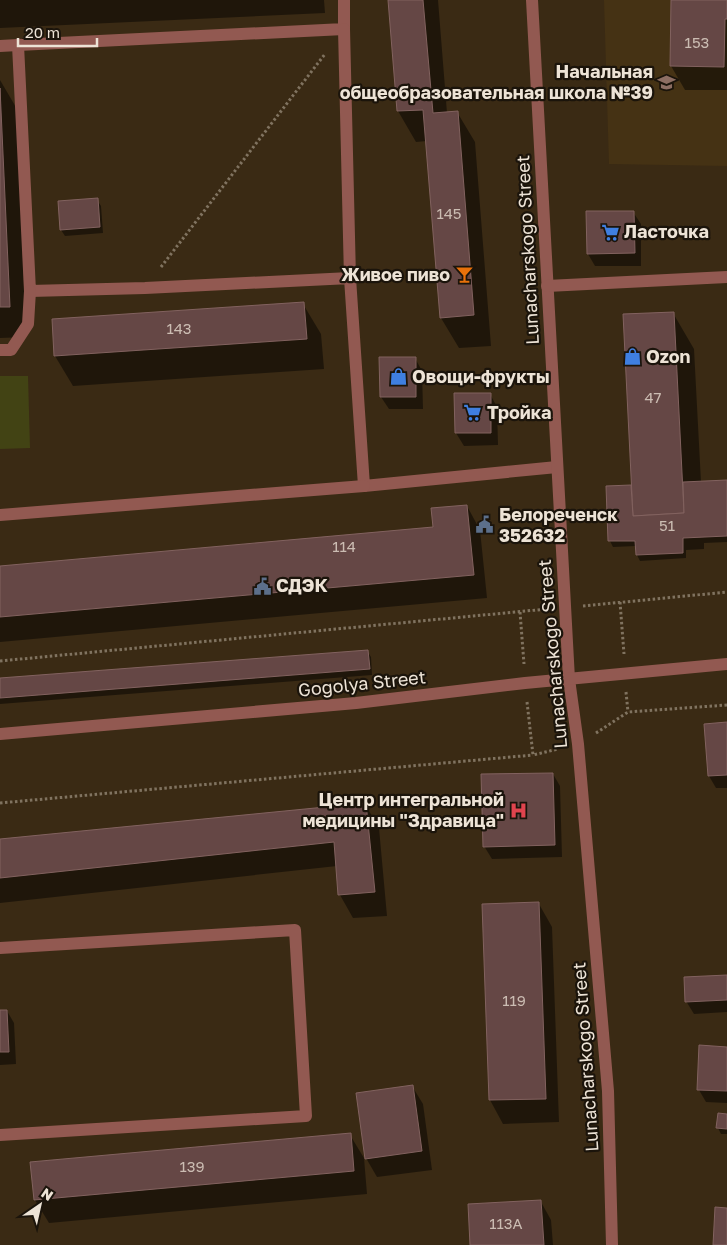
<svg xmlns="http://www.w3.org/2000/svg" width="727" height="1245" font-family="'Golos Text',sans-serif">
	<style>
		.built { fill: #453214 }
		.green { fill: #424314 }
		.shadow { fill: #0007 }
		.building { fill: #654745; stroke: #82625f }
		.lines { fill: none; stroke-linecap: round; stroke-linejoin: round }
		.path { stroke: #807360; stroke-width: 3; stroke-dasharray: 2.5 2.5; stroke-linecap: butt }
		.minor { stroke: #925951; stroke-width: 12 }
		.labels { text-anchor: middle; stroke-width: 4.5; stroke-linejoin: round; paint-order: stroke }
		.number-label { font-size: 15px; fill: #cbbcb2 }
		.poi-label { font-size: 18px; font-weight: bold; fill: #ede3d6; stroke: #1b140b; text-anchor: start }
		.street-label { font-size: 18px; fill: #ede3d6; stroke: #1b140b }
	</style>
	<rect width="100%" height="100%" fill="#3a2a14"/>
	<!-- built -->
	<polygon class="built" points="604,0 727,0 727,166 609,164"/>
	<!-- green -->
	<polygon class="green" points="0,376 28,376 30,448 0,449"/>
	<!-- shadow -->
	<g class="shadow">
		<polygon points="0,0 324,0 325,13 0,28"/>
		<polygon points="389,0 438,0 447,113 457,112 475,142 491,346 459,348 441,318 427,141 416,142 398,111"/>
		<polygon points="672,0 727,0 727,90 685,90 671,66"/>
		<polygon points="0,80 17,109 26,337 0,338"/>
		<polygon points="97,200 101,206 103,233 65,236 61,230"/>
		<polygon points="633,212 641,224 641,266 595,266 588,254"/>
		<polygon points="303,304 321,334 324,369 73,386 55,356"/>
		<polygon points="673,313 694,349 701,482 727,481 727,542 704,543 704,549 686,550 686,558 640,561 637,555 636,546 613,547 610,541 607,487 633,486"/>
		<polygon points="415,358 422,371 423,409 389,409 381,397"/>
		<polygon points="490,394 497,407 498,445 464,446 456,433"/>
		<polygon points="467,506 480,530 487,598 0,642 0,567 435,528"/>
		<polygon points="367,651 371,657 372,675 0,704 0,680"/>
		<polygon points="727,723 727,788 716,788 709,776"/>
		<polygon points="553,774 560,786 562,857 492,859 484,846"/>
		<polygon points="365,804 379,828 387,916 353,918 340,895 337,866 0,903 0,840"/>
		<polygon points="539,904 552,927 559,1122 503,1124 490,1100 483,905"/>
		<polygon points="727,979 727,1012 694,1014 686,1001"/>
		<polygon points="0,1011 7,1011 14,1023 16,1064 0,1065"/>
		<polygon points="727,1048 727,1103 706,1102 699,1090"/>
		<polygon points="412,1086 423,1104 432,1170 377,1177 366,1158"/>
		<polygon points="727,1116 727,1134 721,1134 718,1128"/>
		<polygon points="350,1135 364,1158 367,1194 49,1223 35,1200"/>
		<polygon points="541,1202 551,1220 553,1245 471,1245"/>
	</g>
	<!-- building -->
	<g class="building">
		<polygon points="388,0 423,0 433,113 458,111 474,315 440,318 423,110 397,111"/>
		<polygon points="671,0 727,0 727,19 725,19 724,67 670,66"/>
		<polygon points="0,88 10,307 0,307"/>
		<polygon points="98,198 100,227 60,230 58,201"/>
		<polygon points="586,211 634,211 635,253 587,254"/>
		<polygon points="304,302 307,339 54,356 52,319"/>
		<polygon points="674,312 684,513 633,516 623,314"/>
		<polygon points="379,357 416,357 416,397 380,397"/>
		<polygon points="454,393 491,393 491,433 455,433"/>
		<polygon points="727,480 727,536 683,538 683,553 636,555 635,541 608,541 606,486 631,485 633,516 684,513 683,482"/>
		<polygon points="467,505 474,575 0,617 0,566 433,527 431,508"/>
		<polygon points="368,650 370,669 0,698 0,678"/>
		<polygon points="727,722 727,775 708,776 704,724"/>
		<polygon points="553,773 555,845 483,847 481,774"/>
		<polygon points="366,803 375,892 338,895 334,842 0,878 0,839"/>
		<polygon points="539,902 546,1099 489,1100 482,904"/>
		<polygon points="727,975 727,1000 685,1002 684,977"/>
		<polygon points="0,1010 7,1010 9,1052 0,1052"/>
		<polygon points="699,1045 727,1047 727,1091 697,1090"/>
		<polygon points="413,1085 422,1151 365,1159 356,1093"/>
		<polygon points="718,1113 727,1114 727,1129 716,1128"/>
		<polygon points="351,1133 354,1171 34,1200 30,1162"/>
		<polygon points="541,1200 544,1245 470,1245 468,1204"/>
		<polygon points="715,1207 727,1208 727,1245 713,1245"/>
	</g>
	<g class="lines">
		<!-- path -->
		<g class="path">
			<polyline points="161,267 325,54"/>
			<polyline points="620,602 624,654"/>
			<polyline points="583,606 727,592"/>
			<polyline points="520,612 524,664"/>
			<polyline points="0,661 547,609"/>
			<polyline points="626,692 628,712"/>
			<polyline points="527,702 533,755 558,749"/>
			<polyline points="596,733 628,712 727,705"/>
			<polyline points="0,803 533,755"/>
		</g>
		<!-- minor -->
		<g class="minor">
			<polyline points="344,0 344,29 18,45 30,291 145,288 350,278 364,486 557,467"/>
			<polyline points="532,0 569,679 578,744 608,1091 612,1245"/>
			<polyline points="344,29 350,278"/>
			<polyline points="0,46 18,45"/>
			<polyline points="547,286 727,277"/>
			<polyline points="0,350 11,350 28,324 30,291"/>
			<polyline points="0,515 364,486"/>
			<polyline points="0,734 356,703 525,683 727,664"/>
			<polyline points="0,948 295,930 306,1116 0,1135"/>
		</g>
	</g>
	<!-- icons -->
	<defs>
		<symbol id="school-bare" viewBox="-9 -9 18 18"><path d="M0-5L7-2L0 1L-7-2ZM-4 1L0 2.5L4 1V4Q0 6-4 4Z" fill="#8d6e63" stroke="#1b140b" stroke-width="2.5" paint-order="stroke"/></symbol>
		<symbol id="supermarket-bare" viewBox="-9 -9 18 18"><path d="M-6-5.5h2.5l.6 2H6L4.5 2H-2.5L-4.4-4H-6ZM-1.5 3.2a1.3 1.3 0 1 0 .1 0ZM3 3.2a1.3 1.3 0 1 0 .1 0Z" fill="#3f7fe0" stroke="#1b140b" stroke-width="2.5" paint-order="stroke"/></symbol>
		<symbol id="bar-bare" viewBox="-9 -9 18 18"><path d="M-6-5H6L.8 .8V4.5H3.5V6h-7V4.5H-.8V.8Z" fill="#e8710a" stroke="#1b140b" stroke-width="2.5" paint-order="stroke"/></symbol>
		<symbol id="shop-bare" viewBox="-9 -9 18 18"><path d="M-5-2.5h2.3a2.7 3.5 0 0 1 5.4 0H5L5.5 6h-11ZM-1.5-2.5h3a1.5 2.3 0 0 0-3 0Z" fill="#3f7fe0" stroke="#1b140b" stroke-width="2.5" paint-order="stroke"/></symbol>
		<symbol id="civic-bare" viewBox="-9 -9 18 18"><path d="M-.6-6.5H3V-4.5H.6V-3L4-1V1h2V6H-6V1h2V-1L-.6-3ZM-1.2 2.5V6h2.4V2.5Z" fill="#5c6f8a" stroke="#1b140b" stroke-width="2.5" paint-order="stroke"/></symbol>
		<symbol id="hospital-bare" viewBox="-9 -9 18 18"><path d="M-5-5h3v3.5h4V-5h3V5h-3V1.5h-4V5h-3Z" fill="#e0444e" stroke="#1b140b" stroke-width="2.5" paint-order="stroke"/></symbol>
	</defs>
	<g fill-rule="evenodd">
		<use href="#school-bare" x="654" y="70" width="25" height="25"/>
		<use href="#supermarket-bare" x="598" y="220" width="25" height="25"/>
		<use href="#bar-bare" x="452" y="262" width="25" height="25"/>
		<use href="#shop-bare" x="620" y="344" width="25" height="25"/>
		<use href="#shop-bare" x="386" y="364" width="25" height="25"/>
		<use href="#supermarket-bare" x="460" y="400" width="25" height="25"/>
		<use href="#civic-bare" x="472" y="512" width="25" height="25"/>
		<use href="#civic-bare" x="250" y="574" width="25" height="25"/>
		<use href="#hospital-bare" x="506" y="798" width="25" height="25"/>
	</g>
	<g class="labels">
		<!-- number labels -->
		<g class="number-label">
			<text x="697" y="48">153</text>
			<text x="449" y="219">145</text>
			<text x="179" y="334">143</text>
			<text x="653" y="403">47</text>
			<text x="667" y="531">51</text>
			<text x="344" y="552">114</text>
			<text x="514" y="1006">119</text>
			<text x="192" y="1172">139</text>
			<text x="506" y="1229">113А</text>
		</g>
		<!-- poi labels -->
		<g class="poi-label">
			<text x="653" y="78" text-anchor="end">Начальная<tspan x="653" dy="21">общеобразовательная школа №39</tspan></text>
			<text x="624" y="238">Ласточка</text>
			<text x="450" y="281" text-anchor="end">Живое пиво</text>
			<text x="646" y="363">Ozon</text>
			<text x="412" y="383">Овощи-фрукты</text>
			<text x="487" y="419">Тройка</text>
			<text x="499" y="521">Белореченск<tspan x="499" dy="21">352632</tspan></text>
			<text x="276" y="592">СДЭК</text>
			<text x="504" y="806" text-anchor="end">Центр интегральной<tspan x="504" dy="21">медицины "Здравица"</tspan></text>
		</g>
		<!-- street labels -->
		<g class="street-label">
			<text transform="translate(528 250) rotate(-93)" y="6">Lunacharskogo Street</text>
			<text transform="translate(553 654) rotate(-95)" y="6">Lunacharskogo Street</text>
			<text transform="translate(362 684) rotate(-6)" y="6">Gogolya Street</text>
			<text transform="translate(586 1057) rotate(-94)" y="6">Lunacharskogo Street</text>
		</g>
	</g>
	<!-- north arrow -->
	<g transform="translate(40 1205) rotate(34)" stroke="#1b140b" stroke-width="4" paint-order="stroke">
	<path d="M0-4L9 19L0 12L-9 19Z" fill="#ede3d6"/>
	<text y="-8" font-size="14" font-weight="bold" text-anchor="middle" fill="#ede3d6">N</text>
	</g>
	<!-- scale -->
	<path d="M18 38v8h79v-8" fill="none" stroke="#ede3d6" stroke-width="2.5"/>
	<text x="25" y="38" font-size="15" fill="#ede3d6" stroke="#1b140b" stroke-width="4" paint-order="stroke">20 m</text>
</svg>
